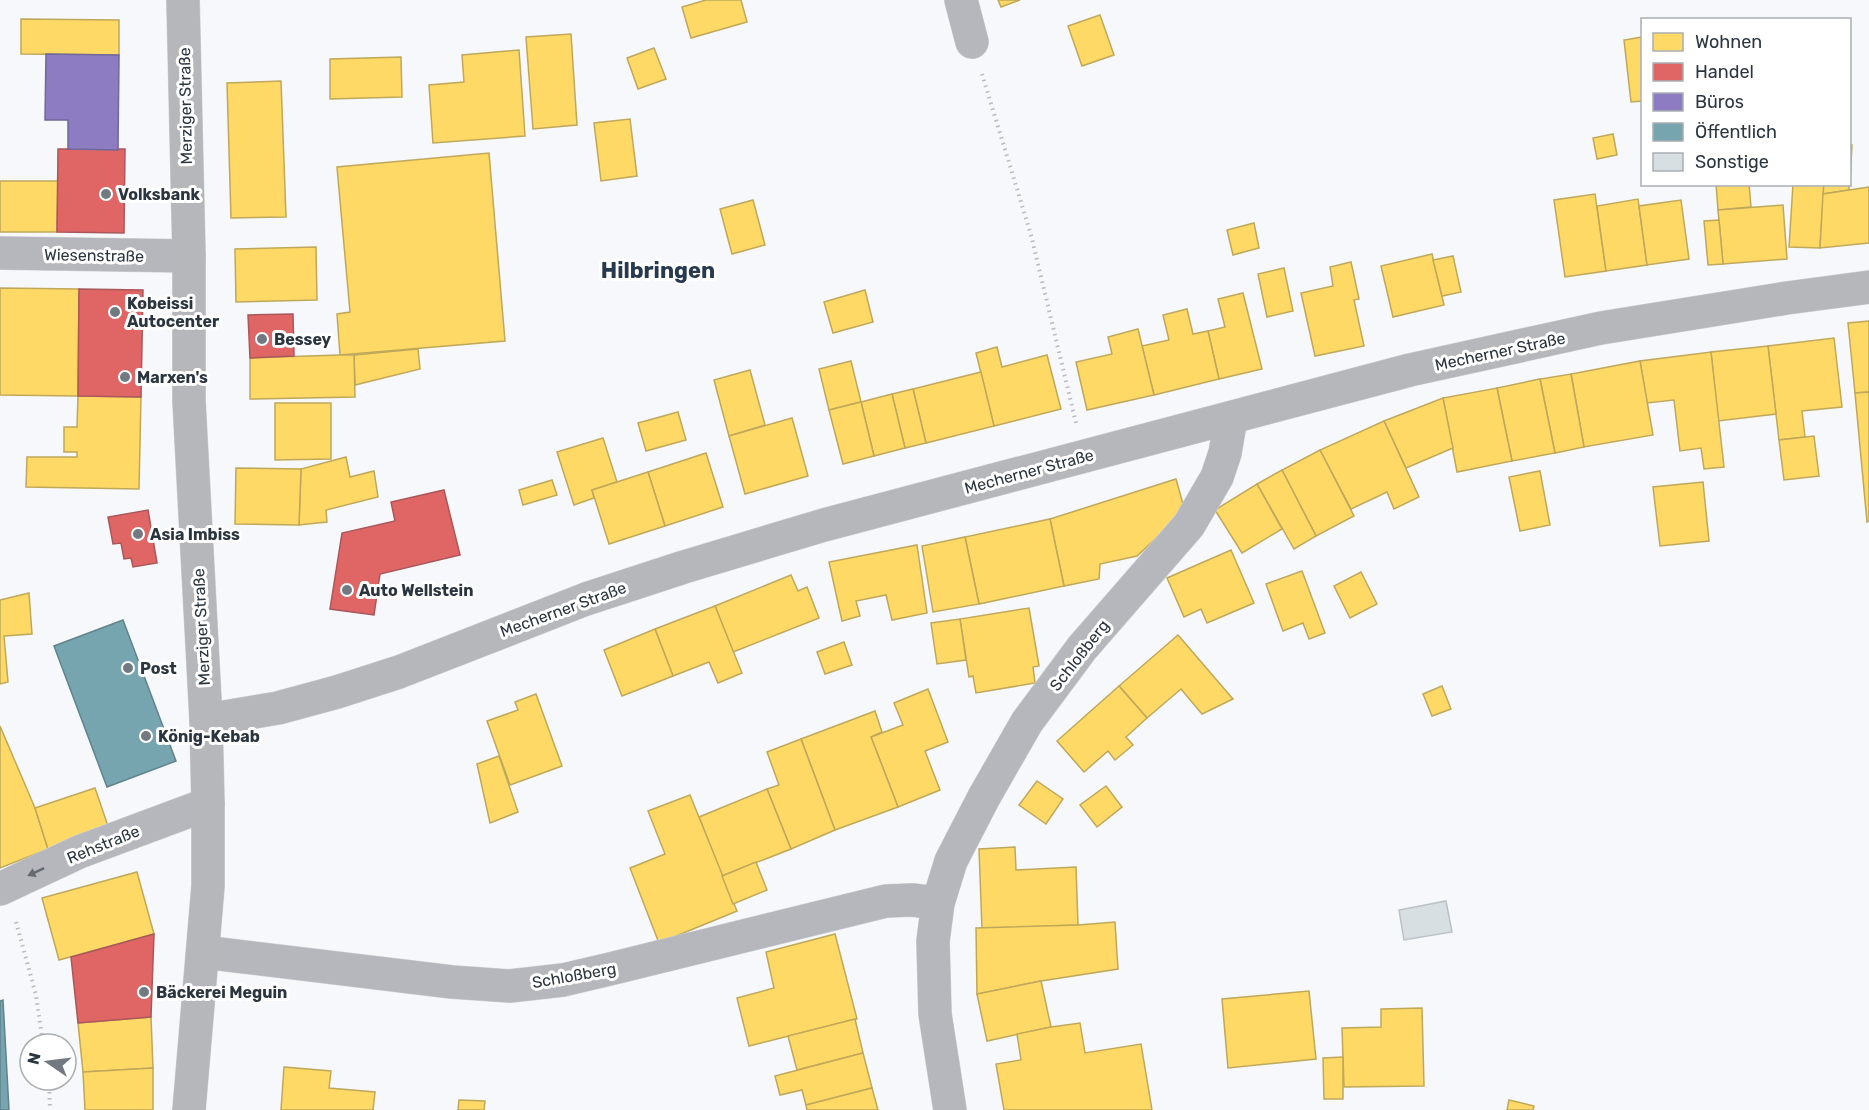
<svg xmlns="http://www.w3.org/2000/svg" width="1869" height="1110" font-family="Rubik,sans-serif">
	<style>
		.homes { fill: #ffd966; stroke: #bfa85a; stroke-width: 1.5 }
		.shops { fill: #e06666; stroke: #aa575a; stroke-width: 1.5 }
		.offices { fill: #8e7cc3; stroke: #70679b; stroke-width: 1.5 }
		.public { fill: #76a5af; stroke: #60838d; stroke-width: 1.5 }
		.building { fill: #d7dfe3; stroke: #bac1c6; stroke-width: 1.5 }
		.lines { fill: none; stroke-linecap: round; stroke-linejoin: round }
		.minor-casing { stroke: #d2d5d8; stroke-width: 34 }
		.secondary-casing { stroke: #d2d5d8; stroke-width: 34 }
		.path { stroke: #b9babe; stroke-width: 4; stroke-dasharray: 1.5 4.5; stroke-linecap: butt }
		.minor { stroke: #b6b7bc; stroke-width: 33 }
		.secondary { stroke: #b5b7bb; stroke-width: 33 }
		.oneway { fill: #636971 }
		.poi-dot { fill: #727981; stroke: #fff; stroke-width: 2 }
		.labels { text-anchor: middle; stroke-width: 6; stroke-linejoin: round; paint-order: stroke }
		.street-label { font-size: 16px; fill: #2b353f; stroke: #fff }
		.poi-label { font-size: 16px; font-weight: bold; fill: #2b353f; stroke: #fff; text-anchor: start }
		.district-label { font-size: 22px; font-weight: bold; fill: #26394f; stroke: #fff }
	</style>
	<rect width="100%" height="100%" fill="#f6f8fb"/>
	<!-- homes -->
	<g class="homes">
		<polygon points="706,0 741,0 747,22 691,38 682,7"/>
		<polygon points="998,0 1020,0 1001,7"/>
		<polygon points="1100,15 1114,55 1082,66 1068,26"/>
		<polygon points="21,19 119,20 119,55 21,54"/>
		<polygon points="571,34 577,125 533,129 526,37"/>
		<polygon points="1642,37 1642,101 1631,102 1624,40"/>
		<polygon points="654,48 666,79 638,89 627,58"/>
		<polygon points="519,50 525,136 433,143 429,85 464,82 462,55"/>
		<polygon points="401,57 402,97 330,99 330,59"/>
		<polygon points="281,81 286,217 231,218 227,83"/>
		<polygon points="630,119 637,176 601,181 594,123"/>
		<polygon points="1613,134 1617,155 1597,159 1593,138"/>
		<polygon points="1850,145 1852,145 1850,181"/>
		<polygon points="489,153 505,341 340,355 337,314 350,312 337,167"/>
		<polygon points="0,181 58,181 57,232 0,232"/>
		<polygon points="1716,184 1749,184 1751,207 1718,210"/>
		<polygon points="1793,184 1824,184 1820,248 1789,247"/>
		<polygon points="1824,184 1849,184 1849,190 1823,194"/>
		<polygon points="1869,187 1869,243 1820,248 1823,194"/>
		<polygon points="1595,194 1606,271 1565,277 1554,200"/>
		<polygon points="1638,199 1647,265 1606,271 1597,206"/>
		<polygon points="753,200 765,245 732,254 720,209"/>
		<polygon points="1681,200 1689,259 1647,265 1639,206"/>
		<polygon points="1783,205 1787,259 1723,264 1718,210"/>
		<polygon points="1719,220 1723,264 1708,265 1704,221"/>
		<polygon points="1254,223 1259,248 1233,255 1227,230"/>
		<polygon points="316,247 317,300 236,302 235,249"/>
		<polygon points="1432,254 1444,305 1393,317 1381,266"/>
		<polygon points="1453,256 1461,292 1442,296 1433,260"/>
		<polygon points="1351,262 1359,299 1354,300 1364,346 1315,356 1301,293 1333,286 1330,267"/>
		<polygon points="1284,268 1293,311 1267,317 1258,274"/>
		<polygon points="0,288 79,289 78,396 0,395"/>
		<polygon points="865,290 873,322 833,333 824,302"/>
		<polygon points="1243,293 1262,369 1219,379 1208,331 1225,327 1218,299"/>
		<polygon points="1187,309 1193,334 1208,331 1219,379 1154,395 1142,346 1169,340 1163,315"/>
		<polygon points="1869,321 1869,392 1855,393 1848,323"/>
		<polygon points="1138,329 1154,395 1087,410 1076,362 1112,354 1108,337"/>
		<polygon points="1834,338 1842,407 1802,411 1805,437 1779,440 1768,346"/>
		<polygon points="1768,346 1776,414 1718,421 1711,352"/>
		<polygon points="997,347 1002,367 1047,355 1061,409 994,426 976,353"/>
		<polygon points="418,349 420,369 355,385 354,355"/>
		<polygon points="1711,352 1724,467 1704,469 1701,448 1680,451 1674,400 1647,403 1640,361"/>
		<polygon points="340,355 354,355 355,397 250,399 250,358"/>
		<polygon points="851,361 861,402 829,410 819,369"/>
		<polygon points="1640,361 1653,435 1584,447 1571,374"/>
		<polygon points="750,370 765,425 729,436 714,380"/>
		<polygon points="981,372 994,426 926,443 913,389"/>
		<polygon points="1571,374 1584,447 1555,453 1540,379"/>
		<polygon points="1540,379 1555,453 1512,461 1497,388"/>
		<polygon points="1497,388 1512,461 1457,472 1443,398"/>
		<polygon points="913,389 926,443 905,448 892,394"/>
		<polygon points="1869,392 1869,521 1867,522 1855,393"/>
		<polygon points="892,394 905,448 874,456 861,402"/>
		<polygon points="78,396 141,397 139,489 26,487 27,457 77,457 77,452 64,452 64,427 77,427"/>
		<polygon points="1443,398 1453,448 1406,468 1384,421"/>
		<polygon points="861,402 874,456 843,464 829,410"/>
		<polygon points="275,403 331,403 331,459 275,460"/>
		<polygon points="678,412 686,440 646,451 638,423"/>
		<polygon points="792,418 808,476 745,494 729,436"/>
		<polygon points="1384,421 1419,497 1394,509 1387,492 1351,509 1320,450"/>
		<polygon points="1814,436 1819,476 1784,480 1779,440"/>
		<polygon points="603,438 617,482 592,490 594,498 574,505 557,452"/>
		<polygon points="1320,450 1354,516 1316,536 1282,470"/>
		<polygon points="706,453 723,507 665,526 648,472"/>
		<polygon points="346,457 350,477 374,471 378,497 326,510 327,522 299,525 301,469"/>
		<polygon points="236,468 301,469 299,525 235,524"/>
		<polygon points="1282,470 1316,536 1294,549 1257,484"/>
		<polygon points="1540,471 1550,525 1520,531 1509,477"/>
		<polygon points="648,472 665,526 609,544 592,490"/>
		<polygon points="1176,479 1185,511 1137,556 1100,564 1099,579 1064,586 1050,519"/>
		<polygon points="552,480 557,495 523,505 519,490"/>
		<polygon points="1703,482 1709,541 1660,546 1653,487"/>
		<polygon points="1257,484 1282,529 1242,553 1215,510"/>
		<polygon points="1050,519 1064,586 979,604 965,537"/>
		<polygon points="965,537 979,604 933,612 922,546"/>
		<polygon points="917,545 927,613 892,620 886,595 856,601 860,616 842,621 829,562"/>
		<polygon points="1231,550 1254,603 1207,623 1201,609 1184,617 1167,578"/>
		<polygon points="1302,571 1325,633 1309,639 1303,623 1283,631 1266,584"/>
		<polygon points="1361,572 1377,604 1350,618 1334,586"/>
		<polygon points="791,575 798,591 807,587 819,618 733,652 715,606"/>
		<polygon points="29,593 32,634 4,636 8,682 0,684 0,600"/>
		<polygon points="715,606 742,673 718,683 709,662 673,676 655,629"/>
		<polygon points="1029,608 1039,666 1033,667 1035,683 976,693 973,676 969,677 960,619"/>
		<polygon points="960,619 966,660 937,664 931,623"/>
		<polygon points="655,629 673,676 622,696 604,650"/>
		<polygon points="1178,635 1233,699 1202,714 1181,689 1147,718 1119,686"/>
		<polygon points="844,642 852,665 825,674 817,652"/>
		<polygon points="1119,686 1147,718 1126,737 1133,745 1115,760 1108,751 1084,772 1057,741"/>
		<polygon points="1442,686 1451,709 1432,716 1423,694"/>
		<polygon points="928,689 948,742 925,751 940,790 898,807 871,737 903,725 894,703"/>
		<polygon points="536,694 562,766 510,785 487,721 518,710 515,702"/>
		<polygon points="875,711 882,732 871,737 898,807 835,830 801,739"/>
		<polygon points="0,726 35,808 48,849 0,868"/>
		<polygon points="801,739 835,830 791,849 767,789 779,785 767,752"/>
		<polygon points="499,756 518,812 490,823 477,764"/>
		<polygon points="1037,781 1063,799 1046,824 1019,805"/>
		<polygon points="1106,786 1122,807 1097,827 1080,805"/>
		<polygon points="95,788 109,829 48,849 35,808"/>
		<polygon points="767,789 791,849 722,876 699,817"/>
		<polygon points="690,795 737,911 659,943 630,868 665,854 648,811"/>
		<polygon points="1015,847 1016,870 1076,867 1078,925 982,929 979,849"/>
		<polygon points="756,862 767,890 733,904 722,876"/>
		<polygon points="137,872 154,934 59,960 42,898"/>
		<polygon points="1115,922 1118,969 1041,981 977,994 976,928 1078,925"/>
		<polygon points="835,934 857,1019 749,1046 737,998 774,988 766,952"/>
		<polygon points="1041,981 1051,1027 987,1041 977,994"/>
		<polygon points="1309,991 1316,1059 1228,1068 1222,999"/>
		<polygon points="1422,1008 1424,1086 1344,1087 1342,1028 1381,1027 1381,1009"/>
		<polygon points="151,1017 153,1068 83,1072 78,1023"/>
		<polygon points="855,1019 863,1053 797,1070 788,1036"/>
		<polygon points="1080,1023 1085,1053 1141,1044 1152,1110 1004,1110 996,1064 1021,1060 1017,1034 1051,1027"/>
		<polygon points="863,1053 872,1088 806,1105 802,1090 780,1095 775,1076"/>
		<polygon points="1343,1057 1343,1099 1324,1099 1323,1058"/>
		<polygon points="284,1067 331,1071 329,1088 375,1092 373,1110 281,1110"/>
		<polygon points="153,1068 153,1110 85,1110 83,1072"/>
		<polygon points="872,1088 878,1110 807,1110 806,1105"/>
		<polygon points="459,1100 485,1101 484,1110 458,1110"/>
		<polygon points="1509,1100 1534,1106 1533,1110 1507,1110"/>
	</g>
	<!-- shops -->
	<g class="shops">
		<polygon points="58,149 125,149 124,233 57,232"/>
		<polygon points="79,289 143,290 141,397 78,396"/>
		<polygon points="293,314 294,356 250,358 248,315"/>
		<polygon points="444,490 460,555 380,574 374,615 330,609 342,533 395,521 391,502"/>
		<polygon points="148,510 157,563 133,567 131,558 124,559 121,543 113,544 108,517"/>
		<polygon points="154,934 151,1017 78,1023 71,957"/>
	</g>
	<!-- offices -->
	<polygon class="offices" points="46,54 119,55 118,150 68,149 68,120 45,120"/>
	<!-- public -->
	<g class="public">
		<polygon points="123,620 176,761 107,787 54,646"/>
		<polygon points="3,1000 9,1110 0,1110 0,1001"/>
	</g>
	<!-- building -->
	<polygon class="building" points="1446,901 1452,932 1404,940 1399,910"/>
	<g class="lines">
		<defs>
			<g id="minor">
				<polyline points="961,0 972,42"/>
				<polyline points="0,253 189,256"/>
				<polyline points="0,889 79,852 208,804"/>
				<polyline points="203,952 452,982 510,986 563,980 610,969 886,901 912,900 938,903"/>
				<polyline points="950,1110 935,1014 933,941 938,903 951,861 984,797 1027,722 1082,648 1189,525 1217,477 1225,453 1231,418"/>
			</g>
			<g id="secondary">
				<polyline points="183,0 189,256 189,401 206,720 208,804 208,886 189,1110"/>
				<polyline points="206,720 278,708 337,692 399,672 586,599 684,567 824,525 1410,370 1601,328 1787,298 1869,287"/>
			</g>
		</defs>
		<!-- minor casing -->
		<use href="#minor" class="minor-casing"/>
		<!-- secondary casing -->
		<use href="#secondary" class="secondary-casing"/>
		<!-- path -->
		<g class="path">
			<polyline points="982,74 1031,235 1076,423"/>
			<polyline points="16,922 36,995 43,1044"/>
			<polyline points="49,1080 50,1110"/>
		</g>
		<!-- minor -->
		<use href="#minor" class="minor"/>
		<!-- secondary -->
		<use href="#secondary" class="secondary"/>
	</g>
	<!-- one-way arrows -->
	<defs><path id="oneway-solid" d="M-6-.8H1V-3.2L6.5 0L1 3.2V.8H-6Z" transform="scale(1.5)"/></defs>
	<use class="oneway" href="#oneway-solid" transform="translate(36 872) rotate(155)"/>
	<!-- markers -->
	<g class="poi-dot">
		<circle cx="106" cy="194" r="6"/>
		<circle cx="115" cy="312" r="6"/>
		<circle cx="262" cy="339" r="6"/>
		<circle cx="125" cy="377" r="6"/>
		<circle cx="138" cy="534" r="6"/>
		<circle cx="347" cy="590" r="6"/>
		<circle cx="128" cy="668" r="6"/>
		<circle cx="146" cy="736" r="6"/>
		<circle cx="144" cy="992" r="6"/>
	</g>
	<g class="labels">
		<!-- street labels -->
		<g class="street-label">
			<text transform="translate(185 106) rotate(-91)" y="6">Merziger Straße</text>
			<text transform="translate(94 255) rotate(1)" y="6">Wiesenstraße</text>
			<text transform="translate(1500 351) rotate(-12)" y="6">Mecherner Straße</text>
			<text transform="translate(1029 471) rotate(-15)" y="6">Mecherner Straße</text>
			<text transform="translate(563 609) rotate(-20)" y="6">Mecherner Straße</text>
			<text transform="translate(201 627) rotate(-93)" y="6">Merziger Straße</text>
			<text transform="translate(1079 655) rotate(-52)" y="6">Schloßberg</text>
			<text transform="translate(103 844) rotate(-22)" y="6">Rehstraße</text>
			<text transform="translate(574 975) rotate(-10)" y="6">Schloßberg</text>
		</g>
		<!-- poi labels -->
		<g class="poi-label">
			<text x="118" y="200">Volksbank</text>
			<text x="127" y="309">Kobeissi<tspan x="127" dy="18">Autocenter</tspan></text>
			<text x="274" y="345">Bessey</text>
			<text x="137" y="383">Marxen's</text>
			<text x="150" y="540">Asia Imbiss</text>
			<text x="359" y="596">Auto Wellstein</text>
			<text x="140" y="674">Post</text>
			<text x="158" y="742">König-Kebab</text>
			<text x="156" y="998">Bäckerei Meguin</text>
		</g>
		<!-- district labels -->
		<g class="district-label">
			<text x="658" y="278">Hilbringen</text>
		</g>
	</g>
	<!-- legend -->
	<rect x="1641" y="18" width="210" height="168" fill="#ffffff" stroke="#aaaeb2" stroke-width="1.5"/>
	<rect x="1653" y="33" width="30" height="18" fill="#ffd966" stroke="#aaaeb2" stroke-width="1.5"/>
	<text x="1695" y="48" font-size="18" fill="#2b353f">Wohnen</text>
	<rect x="1653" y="63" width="30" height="18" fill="#e06666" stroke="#aaaeb2" stroke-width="1.5"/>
	<text x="1695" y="78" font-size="18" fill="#2b353f">Handel</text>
	<rect x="1653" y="93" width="30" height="18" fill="#8e7cc3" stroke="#aaaeb2" stroke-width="1.5"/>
	<text x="1695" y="108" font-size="18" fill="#2b353f">Büros</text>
	<rect x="1653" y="123" width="30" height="18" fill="#76a5af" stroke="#aaaeb2" stroke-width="1.5"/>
	<text x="1695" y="138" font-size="18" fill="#2b353f">Öffentlich</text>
	<rect x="1653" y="153" width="30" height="18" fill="#d7dfe3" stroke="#aaaeb2" stroke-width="1.5"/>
	<text x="1695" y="168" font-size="18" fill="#2b353f">Sonstige</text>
	<!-- north arrow -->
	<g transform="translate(48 1062) rotate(284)"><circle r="28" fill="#ffffff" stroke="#aaaeb2" stroke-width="1.5"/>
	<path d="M0-4.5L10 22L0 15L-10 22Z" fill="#727981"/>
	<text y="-9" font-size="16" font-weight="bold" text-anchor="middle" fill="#2b353f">N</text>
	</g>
</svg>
